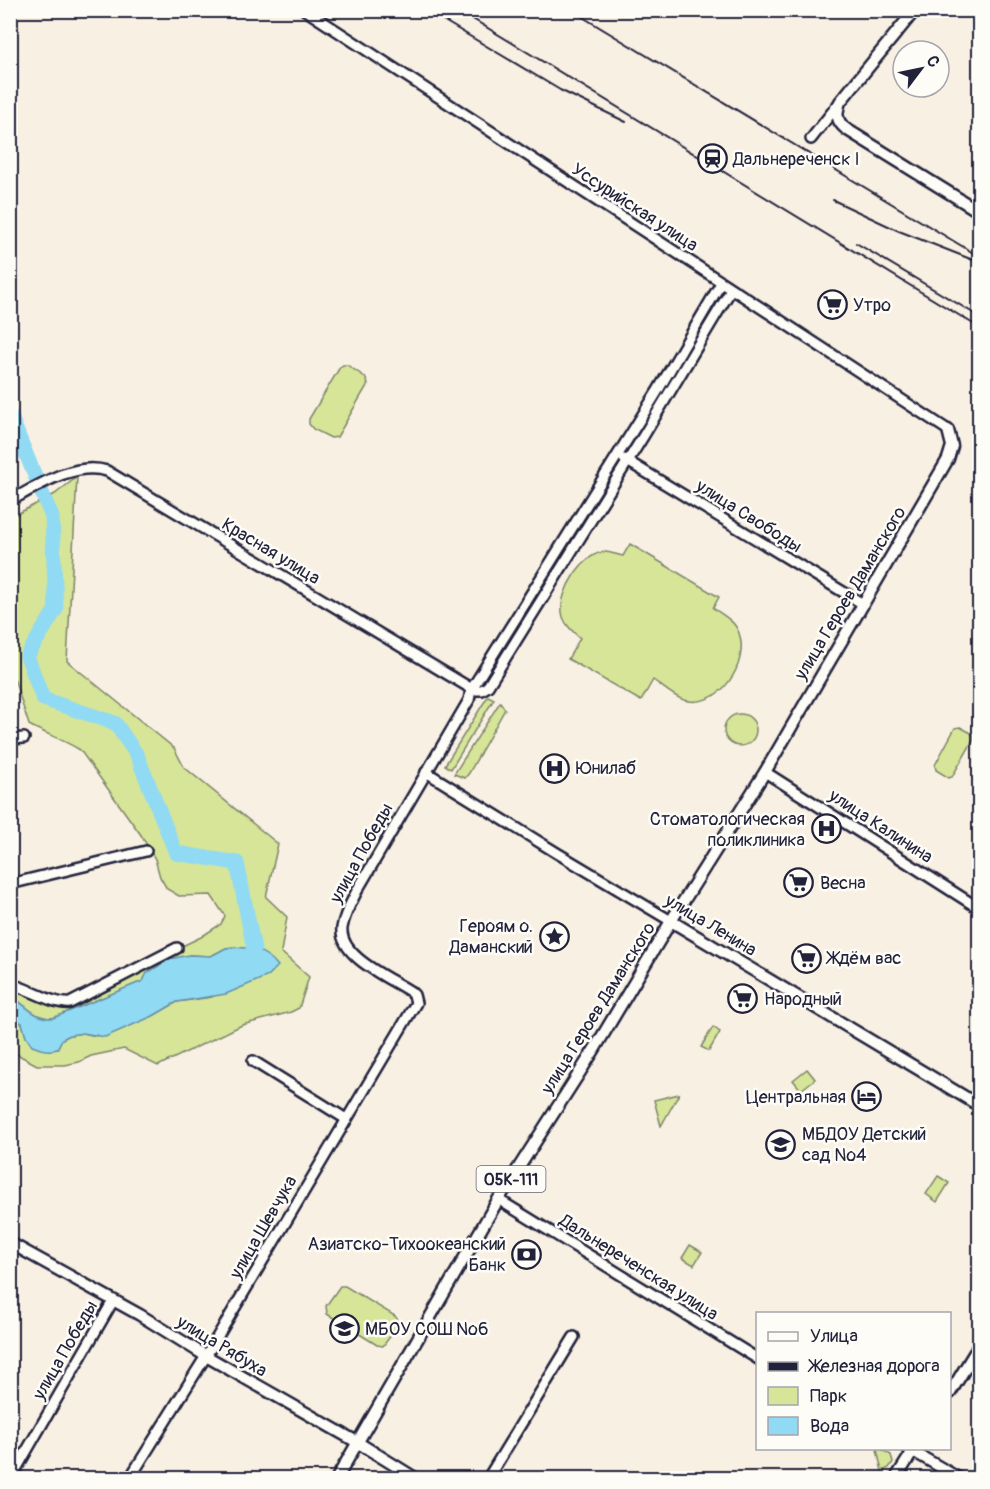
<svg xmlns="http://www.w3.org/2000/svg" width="990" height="1489" font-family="Pangolin,sans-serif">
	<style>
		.green { fill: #d6e598; stroke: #7c846a; stroke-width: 1.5 }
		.water { fill: #91daf3; stroke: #6590a9; stroke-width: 1.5 }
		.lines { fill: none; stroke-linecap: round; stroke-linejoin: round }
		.river { stroke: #91daf3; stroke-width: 15 }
		.minor-casing { stroke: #22223b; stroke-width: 14 }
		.major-casing { stroke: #22223b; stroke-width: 15 }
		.minor { stroke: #fdfcf7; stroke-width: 9 }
		.major { stroke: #fdfcf7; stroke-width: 10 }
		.rail { stroke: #22223b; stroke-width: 2 }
		.labels { text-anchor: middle; stroke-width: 5; stroke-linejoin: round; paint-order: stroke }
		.shield { fill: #fdfcf7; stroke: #646373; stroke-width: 1.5 }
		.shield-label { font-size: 16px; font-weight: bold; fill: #22223b }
		.poi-label { font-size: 18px; fill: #22223b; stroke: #fdfcf7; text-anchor: start }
		.street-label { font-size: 18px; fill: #22223b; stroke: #fdfcf7 }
	</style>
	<rect width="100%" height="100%" fill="#f9f0e4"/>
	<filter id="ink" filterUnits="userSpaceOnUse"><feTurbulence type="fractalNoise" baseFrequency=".0167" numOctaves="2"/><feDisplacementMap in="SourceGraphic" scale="12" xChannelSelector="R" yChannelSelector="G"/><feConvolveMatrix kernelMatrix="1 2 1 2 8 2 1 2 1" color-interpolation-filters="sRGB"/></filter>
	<g filter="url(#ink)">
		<!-- green -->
		<g class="green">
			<polygon points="715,302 719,305 665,396 660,393"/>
			<polygon points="343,365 347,365 365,377 368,384 337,437 331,438 313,429 309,424 309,419 340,367"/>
			<path d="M77,477l-10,184 107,87 10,19 94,77 -12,53 21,20 -6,35 28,25 -10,31 -8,4 -49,13 -84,41 -34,-17 -33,7 -12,6 -14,3h-28l-26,-14v-33l11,5 4,14 31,12 5,-10 8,-4 13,-2 13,3 57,-20 24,-14 35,-5 42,-48 -22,-2 -6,1 -15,8 -22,-1 -44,22 -2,4 -90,37c-19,1 -27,-13 -42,-22v-12c5,2 12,4 18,7 11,7 16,15 30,14l142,-68 20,-13 4,-8 -14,-21 -32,1 -12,-7 -7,-12 -5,-18 -14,-24 -61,-85c-16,-10 -34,-16 -51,-25l-18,-56v-152l44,-23z"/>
			<polygon points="590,506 594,508 560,563 556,560"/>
			<path d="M630,544l89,53 -6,11c10,7 22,13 26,25 11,31 -20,77 -55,67 -10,-3 -22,-14 -31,-20l-12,21 -73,-42 12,-21c-8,-7 -17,-15 -18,-26 -3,-20 21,-60 43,-60 5,0 12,3 18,4z"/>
			<polygon points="488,696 494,699 451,769 445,765"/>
			<polygon points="500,702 505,709 469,773 465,778 454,774"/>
			<circle cx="740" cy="730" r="16"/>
			<polygon points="960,727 973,734 974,739 952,777 949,778 936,770 935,765 955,728"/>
			<polygon points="713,1027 720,1032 709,1051 701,1047"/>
			<polygon points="807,1069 815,1079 801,1090 793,1080"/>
			<polygon points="679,1094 661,1126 654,1100"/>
			<polygon points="938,1176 949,1183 937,1202 926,1194"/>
			<polygon points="690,1245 702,1252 694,1265 682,1258"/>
			<polygon points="340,1286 345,1286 395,1316 398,1320 398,1326 383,1346 377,1345 327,1314 326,1306"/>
			<polygon points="881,1449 891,1455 893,1462 889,1468 882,1471 877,1450"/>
		</g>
		<!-- water -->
		<path class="water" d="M226,948c21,-2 39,1 52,18l-10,10 -42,18 -49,8 -24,14 -48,21 -22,-4 -13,2 -8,4 -5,10c-9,3 -17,0 -25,-3l-6,-9 -4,-14 -11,-5v-22c15,9 23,23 42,22l90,-37 4,-8 23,-14 19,-4 22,1z"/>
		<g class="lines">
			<!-- river -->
			<polyline class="river" points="10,415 52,517 56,609 27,656 43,699 115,723 137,755 176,853 237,863 254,949 248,958 240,961"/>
			<defs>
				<g id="minor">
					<polyline points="305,10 948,430"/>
					<polyline points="811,139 840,102"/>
					<polyline points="624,459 863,604"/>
					<path d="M10,501c27,-15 65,-40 97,-30l360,215 4,4"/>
					<polyline points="471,690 482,690 488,686 644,435 731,290"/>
					<polyline points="10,739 24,738"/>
					<polyline points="426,772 557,853 671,921"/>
					<polyline points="765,772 980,909"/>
					<polyline points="10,884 146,851"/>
					<path d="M10,984c19,4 43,21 60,19l107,-55"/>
					<polyline points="253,1061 346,1119"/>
					<polyline points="504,1203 758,1359"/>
					<polyline points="907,1448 959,1478"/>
					<polyline points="11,1478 113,1301"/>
					<path d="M130,1478l76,-122 210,-353 -2,-8 -3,-3c-21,-14 -72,-35 -69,-64 2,-14 10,-27 16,-39l111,-189 2,-10 186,-298 64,-109"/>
					<polyline points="488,1478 574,1337"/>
				</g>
				<g id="major">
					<path d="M915,10l-75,92c-4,12 -4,19 6,27l134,83"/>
					<polyline points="671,921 980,1106"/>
					<polyline points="10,1243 140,1315 206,1356 357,1442 415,1478"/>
					<polyline points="950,1393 980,1344"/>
					<polyline points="337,1478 498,1200 594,1050 671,921 765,772 948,459 952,446 948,430"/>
					<polyline points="896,1478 915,1448"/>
				</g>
			</defs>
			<!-- minor casing -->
			<use href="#minor" class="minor-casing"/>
			<!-- major casing -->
			<use href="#major" class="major-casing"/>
			<!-- minor -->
			<use href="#minor" class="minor"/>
			<!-- major -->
			<use href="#major" class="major"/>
			<!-- rail -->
			<g class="rail">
				<polyline points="426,10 560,90 626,122"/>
				<polyline points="458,10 980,328"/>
				<polyline points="571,10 980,257"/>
				<polyline points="833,200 899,231 973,260"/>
				<polyline points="856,243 980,317"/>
			</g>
		</g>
	</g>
	<!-- icons -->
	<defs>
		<symbol id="station-ring" viewBox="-11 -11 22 22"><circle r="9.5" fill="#fdfcf7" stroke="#22223b" stroke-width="1.5"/><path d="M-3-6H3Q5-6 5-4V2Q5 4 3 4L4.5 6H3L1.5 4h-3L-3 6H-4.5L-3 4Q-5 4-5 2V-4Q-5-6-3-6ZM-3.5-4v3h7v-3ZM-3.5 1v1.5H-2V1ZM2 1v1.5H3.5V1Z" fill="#22223b"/></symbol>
		<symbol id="supermarket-ring" viewBox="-11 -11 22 22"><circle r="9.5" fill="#fdfcf7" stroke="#22223b" stroke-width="1.5"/><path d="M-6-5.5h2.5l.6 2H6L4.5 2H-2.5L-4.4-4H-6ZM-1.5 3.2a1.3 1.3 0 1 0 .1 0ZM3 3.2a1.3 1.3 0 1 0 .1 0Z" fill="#22223b"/></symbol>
		<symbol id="hospital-ring" viewBox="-11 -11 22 22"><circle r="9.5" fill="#fdfcf7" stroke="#22223b" stroke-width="1.5"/><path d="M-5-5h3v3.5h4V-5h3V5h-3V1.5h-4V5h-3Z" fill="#22223b"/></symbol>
		<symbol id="sight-ring" viewBox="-11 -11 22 22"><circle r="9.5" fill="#fdfcf7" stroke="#22223b" stroke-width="1.5"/><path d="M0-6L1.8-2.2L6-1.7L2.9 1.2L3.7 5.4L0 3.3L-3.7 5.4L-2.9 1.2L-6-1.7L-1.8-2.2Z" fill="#22223b"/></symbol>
		<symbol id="hotel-ring" viewBox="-11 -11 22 22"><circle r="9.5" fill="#fdfcf7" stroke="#22223b" stroke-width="1.5"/><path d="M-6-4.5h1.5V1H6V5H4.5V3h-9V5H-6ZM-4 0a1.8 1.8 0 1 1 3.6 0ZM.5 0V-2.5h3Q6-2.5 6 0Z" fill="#22223b"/></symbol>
		<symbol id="school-ring" viewBox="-11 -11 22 22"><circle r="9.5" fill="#fdfcf7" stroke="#22223b" stroke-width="1.5"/><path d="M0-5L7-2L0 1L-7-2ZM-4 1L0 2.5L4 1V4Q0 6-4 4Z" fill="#22223b"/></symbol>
		<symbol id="bank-ring" viewBox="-11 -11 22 22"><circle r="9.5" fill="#fdfcf7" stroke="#22223b" stroke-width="1.5"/><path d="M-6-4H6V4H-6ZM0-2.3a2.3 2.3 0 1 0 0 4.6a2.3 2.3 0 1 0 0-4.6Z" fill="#22223b"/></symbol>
	</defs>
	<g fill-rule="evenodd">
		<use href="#station-ring" x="696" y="142" width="33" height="33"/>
		<use href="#supermarket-ring" x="816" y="288" width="33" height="33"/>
		<use href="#hospital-ring" x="538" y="752" width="33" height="33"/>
		<use href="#hospital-ring" x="810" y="812" width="33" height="33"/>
		<use href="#supermarket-ring" x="782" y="866" width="33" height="33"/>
		<use href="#sight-ring" x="538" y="920" width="33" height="33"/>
		<use href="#supermarket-ring" x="790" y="942" width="33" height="33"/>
		<use href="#supermarket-ring" x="726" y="982" width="33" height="33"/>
		<use href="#hotel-ring" x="850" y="1080" width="33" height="33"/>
		<use href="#school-ring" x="764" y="1128" width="33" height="33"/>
		<use href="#bank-ring" x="510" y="1238" width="33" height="33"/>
		<use href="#school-ring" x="328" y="1312" width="33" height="33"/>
	</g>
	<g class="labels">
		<!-- shield labels -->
		<rect class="shield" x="476.5" y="1166" width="69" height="26" rx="4.5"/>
		<g class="shield-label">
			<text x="511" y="1185">05К-111</text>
		</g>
		<!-- poi labels -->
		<g class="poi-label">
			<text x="733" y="165">Дальнереченск I</text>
			<text x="853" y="311">Утро</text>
			<text x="576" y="774">Юнилаб</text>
			<text x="805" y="825" text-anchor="end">Стоматологическая<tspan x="805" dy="21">поликлиника</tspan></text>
			<text x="820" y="889">Весна</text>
			<text x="533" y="932" text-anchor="end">Героям о.<tspan x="533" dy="21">Даманский</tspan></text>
			<text x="828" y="964">Ждём вас</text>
			<text x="764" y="1005">Народный</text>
			<text x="846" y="1103" text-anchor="end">Центральная</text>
			<text x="802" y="1140">МБДОУ Детский<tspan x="802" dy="21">сад №4</tspan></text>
			<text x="506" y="1250" text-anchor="end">Азиатско-Тихоокеанский<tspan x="506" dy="21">Банк</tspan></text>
			<text x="365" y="1335">МБОУ СОШ №6</text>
		</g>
		<!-- street labels -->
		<g class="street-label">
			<text transform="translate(635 207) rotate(33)" y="6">Уссурийская улица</text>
			<text transform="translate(749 516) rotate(32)" y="6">улица Свободы</text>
			<text transform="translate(271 551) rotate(31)" y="6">Красная улица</text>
			<text transform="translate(850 593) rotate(-59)" y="6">улица Героев Даманского</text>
			<text transform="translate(881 826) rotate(33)" y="6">улица Калинина</text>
			<text transform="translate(361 853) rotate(-61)" y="6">улица Победы</text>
			<text transform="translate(711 925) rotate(31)" y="6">улица Ленина</text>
			<text transform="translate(598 1008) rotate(-58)" y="6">улица Героев Даманского</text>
			<text transform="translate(263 1227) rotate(-60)" y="6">улица Шевчука</text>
			<text transform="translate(639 1267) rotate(32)" y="6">Дальнереченская улица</text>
			<text transform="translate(222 1346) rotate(31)" y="6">улица Рябуха</text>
			<text transform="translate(65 1350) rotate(-60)" y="6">улица Победы</text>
		</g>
	</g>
	<!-- margin -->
	<rect width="990" height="1489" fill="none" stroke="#fdfcf7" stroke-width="36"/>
	<rect x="18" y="18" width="954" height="1453" fill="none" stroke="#22223b" stroke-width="2" filter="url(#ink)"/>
	<!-- legend -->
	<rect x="756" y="1312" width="195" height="138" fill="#fdfcf7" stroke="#a5a5ac" stroke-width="1.5"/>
	<rect x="768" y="1332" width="30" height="9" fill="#fdfcf7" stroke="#a5a5ac" stroke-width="1.5"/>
	<text x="810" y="1342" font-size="18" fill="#22223b">Улица</text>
	<rect x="768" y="1362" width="30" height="9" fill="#22223b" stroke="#a5a5ac" stroke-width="1.5"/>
	<text x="810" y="1372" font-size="18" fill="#22223b">Железная дорога</text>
	<rect x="768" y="1387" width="30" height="18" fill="#d6e598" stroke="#a5a5ac" stroke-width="1.5"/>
	<text x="810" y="1402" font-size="18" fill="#22223b">Парк</text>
	<rect x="768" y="1417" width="30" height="18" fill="#91daf3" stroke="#a5a5ac" stroke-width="1.5"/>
	<text x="810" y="1432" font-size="18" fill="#22223b">Вода</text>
	<!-- north arrow -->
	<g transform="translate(921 69) rotate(58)"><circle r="28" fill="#fdfcf7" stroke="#a5a5ac" stroke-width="1.5"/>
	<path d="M0-4.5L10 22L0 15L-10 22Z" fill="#22223b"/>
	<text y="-9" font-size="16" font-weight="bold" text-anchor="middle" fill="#22223b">С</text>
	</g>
</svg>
